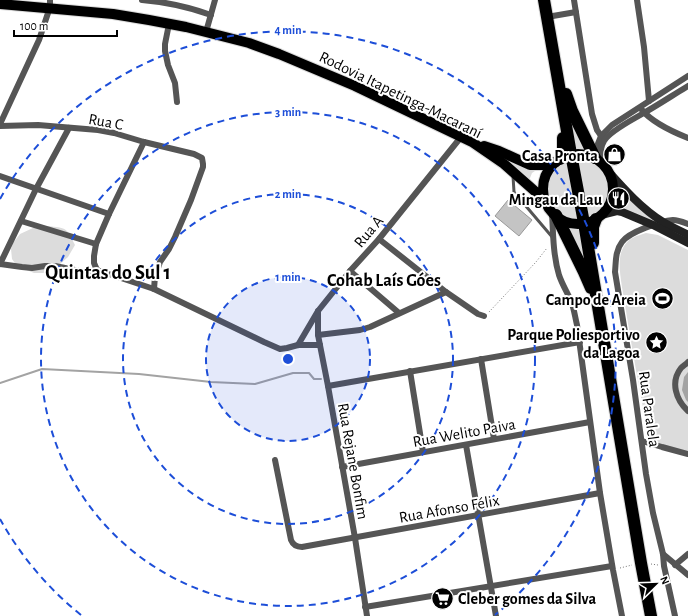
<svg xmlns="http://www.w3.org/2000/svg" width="688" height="616" font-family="'Alegreya Sans',sans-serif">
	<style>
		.green { fill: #dcdcdc }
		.water { fill: #a3a3a3 }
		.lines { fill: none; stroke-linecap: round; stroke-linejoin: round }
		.stream { stroke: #a3a3a3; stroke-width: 2 }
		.building { fill: #c4c4c4; stroke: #999 }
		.primary-casing { stroke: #dbdbdb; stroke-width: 12 }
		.highway-casing { stroke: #dbdbdb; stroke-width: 14 }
		.path { stroke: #777; stroke-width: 1; stroke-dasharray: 1 2; stroke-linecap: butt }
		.lane { stroke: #555; stroke-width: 3 }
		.street { stroke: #555; stroke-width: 6 }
		.secondary { stroke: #222; stroke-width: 8 }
		.primary { stroke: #000; stroke-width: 10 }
		.highway { stroke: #000; stroke-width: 12 }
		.ring { fill: none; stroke: #1d4ed8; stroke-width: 2; stroke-dasharray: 7 5 }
		.labels { text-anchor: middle; stroke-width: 4; stroke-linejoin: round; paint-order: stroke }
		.street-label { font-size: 16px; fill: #000; stroke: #fff }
		.poi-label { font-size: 16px; font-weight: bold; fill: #000; stroke: #fff; text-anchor: end }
		.quarter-label { font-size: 18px; font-weight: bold; fill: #000; stroke: #fff }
		.district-label { font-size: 20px; font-weight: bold; fill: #000; stroke: #fff }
		.centre { fill: #1d4ed8; stroke: #fff; stroke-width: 2 }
		.ring-label { font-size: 12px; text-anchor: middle; font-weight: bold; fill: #1d4ed8; stroke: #fff; stroke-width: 4; stroke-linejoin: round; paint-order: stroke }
	</style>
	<rect width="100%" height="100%" fill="#fff"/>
	<!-- green -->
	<g class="green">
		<polygon points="568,108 588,152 576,149"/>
		<polygon points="499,153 538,169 532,173 528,183"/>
		<path d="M577,157c32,-2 45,47 11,60z"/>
		<path d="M567,158l11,62c-26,-1 -40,-32 -23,-53 3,-4 8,-6 12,-9z"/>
		<path d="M614,183l14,16 11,9 15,11 -1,3 -46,-11c5,-11 7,-16 7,-28z"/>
		<polygon points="565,223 571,226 579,227 584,263"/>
		<path d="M47,226c20,2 19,1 28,19l-7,12 -8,7 -15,9h-11l-17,-7 -5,-7 -1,-10 2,-6 7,-9 13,-6z"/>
		<path d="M646,233l12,2 30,15v205l-34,-10 -5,-7c-9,-44 -17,-89 -24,-133 -2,-15 -8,-38 -4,-52 5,-14 12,-16 25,-20z"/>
	</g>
	<!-- water -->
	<polygon class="water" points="688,372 688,402 686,400 682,390 684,377"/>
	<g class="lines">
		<!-- stream -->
		<polyline class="stream" points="0,383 42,369 139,374 211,382 255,384 293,373 309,373 314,379 321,379"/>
	</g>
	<!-- building -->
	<polygon class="building" points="508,200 532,220 519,236 495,216"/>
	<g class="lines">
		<defs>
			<g id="primary">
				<polyline points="0,4 113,14 149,20 186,27 249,43 279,54 355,86 472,142 504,164 546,201"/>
				<polyline points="484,146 499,151 530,165 542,165 556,162"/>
				<circle cx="578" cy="189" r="35"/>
			</g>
			<g id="highway">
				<polyline points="544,0 571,154 584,223 641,563 651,616"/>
				<polyline points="566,94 572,111 595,158"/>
				<polyline points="560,159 563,150 563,138"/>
				<polyline points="556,215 584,272 591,288"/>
				<polyline points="593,243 593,227 596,219"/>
			</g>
		</defs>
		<!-- primary casing -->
		<use href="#primary" class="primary-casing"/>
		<!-- highway casing -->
		<use href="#highway" class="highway-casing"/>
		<!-- path -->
		<g class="path">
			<polyline points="489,312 536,262 547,248"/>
			<polyline points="651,564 658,565"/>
			<polyline points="620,568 632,565"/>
		</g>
		<!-- lane -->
		<polyline class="lane" points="513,176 514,192 536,218 553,238"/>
		<!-- street -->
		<g class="street">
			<path d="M142,0c24,2 47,7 69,15"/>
			<polyline points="574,0 592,114 597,130 604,140"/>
			<polyline points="637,0 644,47 649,101"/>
			<polyline points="547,17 576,12"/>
			<polyline points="169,24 165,44 165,51 168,65 175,83 177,102"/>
			<polyline points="206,32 215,0"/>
			<path d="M642,110c10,12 31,22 46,28"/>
			<polyline points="0,124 39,40 50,7 50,0"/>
			<polyline points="0,126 38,125 98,130 114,133 144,142 194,154 202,158 203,164 203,167 191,200 175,237 169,249 160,262 158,268 155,276 154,289"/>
			<polyline points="596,155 597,146 601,136 612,125 688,76"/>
			<path d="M600,162c0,-7 0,-15 4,-21 6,-10 28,-21 38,-27 16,-9 31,-19 46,-28"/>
			<polyline points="0,176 109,214"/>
			<path d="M552,211c1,21 1,44 7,64 3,9 8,17 12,26 3,7 4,16 6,24l23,168 13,77 9,46"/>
			<polyline points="21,221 96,244"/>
			<polyline points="379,239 446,292 478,314 484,316"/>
			<polyline points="0,264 22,267 32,268 45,266 55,266 85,272 97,270 154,289 264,342 280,349 287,348 298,345 320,345"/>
			<polyline points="0,264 36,189 69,128"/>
			<polyline points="97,270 94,263 94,256 96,244 109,214 144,142"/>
			<polyline points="350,271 399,313"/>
			<polyline points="318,311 318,335 328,386 355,538 367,616"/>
			<polyline points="318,335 360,330 370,327 446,292"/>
			<polyline points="298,345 318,311 350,271 379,239 461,137"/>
			<polyline points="481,359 494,439"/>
			<path d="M688,362c-2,2 -5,4 -7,6 -11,14 -5,32 7,43"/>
			<polyline points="410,371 423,452"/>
			<polyline points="328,386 580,342"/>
			<polyline points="642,441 662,447 688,454"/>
			<polyline points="466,445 496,616"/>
			<path d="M275,460l16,80c2,5 5,7 11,7l298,-54"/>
			<polyline points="342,467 590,422"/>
			<polyline points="663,554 688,575"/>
			<polyline points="675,565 688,554"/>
			<polyline points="365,607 612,566"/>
			<path d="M675,616l-11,-50 -1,-12 -10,-41 -7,-39 -13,-94 -18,-108c1,-10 0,-21 7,-30 7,-10 39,-21 51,-22 5,0 10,2 15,4"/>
		</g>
		<!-- secondary -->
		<g class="secondary">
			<path d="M608,171c16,18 34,38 55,51 8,5 17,8 25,13"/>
			<polyline points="601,215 617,211 622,212 653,225 688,243"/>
		</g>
		<!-- primary -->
		<use href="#primary" class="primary"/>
		<!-- highway -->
		<use href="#highway" class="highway"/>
	</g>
	<!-- distance rings -->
	<circle cx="288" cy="359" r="82" fill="#1d4ed8" fill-opacity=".12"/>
	<g class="ring">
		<circle cx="288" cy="359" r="82"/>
		<circle cx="288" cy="359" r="165"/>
		<circle cx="288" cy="359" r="247"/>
		<path d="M81 615A329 329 0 0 1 0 519M0 199A329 329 0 1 1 495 615"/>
	</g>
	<!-- icons -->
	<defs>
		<symbol id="shop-disc" viewBox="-11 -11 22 22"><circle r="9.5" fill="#000" stroke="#fff"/><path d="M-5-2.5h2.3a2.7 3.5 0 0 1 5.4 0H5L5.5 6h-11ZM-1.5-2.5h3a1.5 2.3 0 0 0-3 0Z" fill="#fff"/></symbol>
		<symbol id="restaurant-disc" viewBox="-11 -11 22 22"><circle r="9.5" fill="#000" stroke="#fff"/><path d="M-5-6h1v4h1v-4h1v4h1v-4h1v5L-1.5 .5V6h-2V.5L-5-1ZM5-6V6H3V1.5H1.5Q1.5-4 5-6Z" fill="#fff"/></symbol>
		<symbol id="stadium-disc" viewBox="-11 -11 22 22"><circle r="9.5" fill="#000" stroke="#fff"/><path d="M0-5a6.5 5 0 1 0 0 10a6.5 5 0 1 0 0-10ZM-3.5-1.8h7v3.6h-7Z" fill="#fff"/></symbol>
		<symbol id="sight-disc" viewBox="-11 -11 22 22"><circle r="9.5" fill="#000" stroke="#fff"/><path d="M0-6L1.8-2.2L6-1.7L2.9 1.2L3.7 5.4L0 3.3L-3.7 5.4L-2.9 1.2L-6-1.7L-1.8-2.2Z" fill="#fff"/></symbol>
		<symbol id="supermarket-disc" viewBox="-11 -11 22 22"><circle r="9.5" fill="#000" stroke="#fff"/><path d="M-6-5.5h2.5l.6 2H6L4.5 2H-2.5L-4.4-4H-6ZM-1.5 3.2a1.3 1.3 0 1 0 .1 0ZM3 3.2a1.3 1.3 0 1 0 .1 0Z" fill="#fff"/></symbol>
	</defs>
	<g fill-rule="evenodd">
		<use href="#shop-disc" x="602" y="142" width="25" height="25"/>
		<use href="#restaurant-disc" x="606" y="186" width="25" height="25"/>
		<use href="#stadium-disc" x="650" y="286" width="25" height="25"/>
		<use href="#sight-disc" x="644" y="330" width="25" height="25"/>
		<use href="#supermarket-disc" x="430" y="586" width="25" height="25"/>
	</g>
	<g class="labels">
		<!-- street labels -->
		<g class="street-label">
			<text transform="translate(401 94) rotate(26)" y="6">Rodovia Itapetinga-Macaraní</text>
			<text transform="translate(106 121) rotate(10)" y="6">Rua C</text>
			<text transform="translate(368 231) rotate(-50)" y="6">Rua A</text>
			<text transform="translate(650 409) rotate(82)" y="6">Rua Paralela</text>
			<text transform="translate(464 432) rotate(-10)" y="6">Rua Welito Paiva</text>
			<text transform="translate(354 461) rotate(80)" y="6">Rua Rejane Bonfim</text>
			<text transform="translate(449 508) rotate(-10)" y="6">Rua Afonso Félix</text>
		</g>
		<!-- poi labels -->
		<g class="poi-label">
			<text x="598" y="161">Casa Pronta</text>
			<text x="602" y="205">Mingau da Lau</text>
			<text x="646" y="305">Campo de Areia</text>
			<text x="640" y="340">Parque Poliesportivo<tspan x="640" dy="18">da Lagoa</tspan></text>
			<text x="458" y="604" text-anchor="start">Cleber gomes da Silva</text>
		</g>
		<!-- quarter labels -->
		<g class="quarter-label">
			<text x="384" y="286">Cohab Laís Góes</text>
		</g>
		<!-- district labels -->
		<g class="district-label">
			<text x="108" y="279">Quintas do Sul 1</text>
		</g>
	</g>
	<circle cx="288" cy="359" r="6" class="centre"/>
	<g class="ring-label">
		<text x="288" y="34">4 min</text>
		<text x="288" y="116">3 min</text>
		<text x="288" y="198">2 min</text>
		<text x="288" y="281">1 min</text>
	</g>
	<!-- north arrow -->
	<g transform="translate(656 584) rotate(67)" stroke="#ffffff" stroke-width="3" paint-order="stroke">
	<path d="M0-3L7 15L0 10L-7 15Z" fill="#000000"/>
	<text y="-6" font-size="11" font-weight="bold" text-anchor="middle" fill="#000000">N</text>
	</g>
	<!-- scale -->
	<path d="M14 30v6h103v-6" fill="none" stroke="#000000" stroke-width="2"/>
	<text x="20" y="30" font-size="12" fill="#000000" stroke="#ffffff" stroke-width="3" paint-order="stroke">100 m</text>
</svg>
